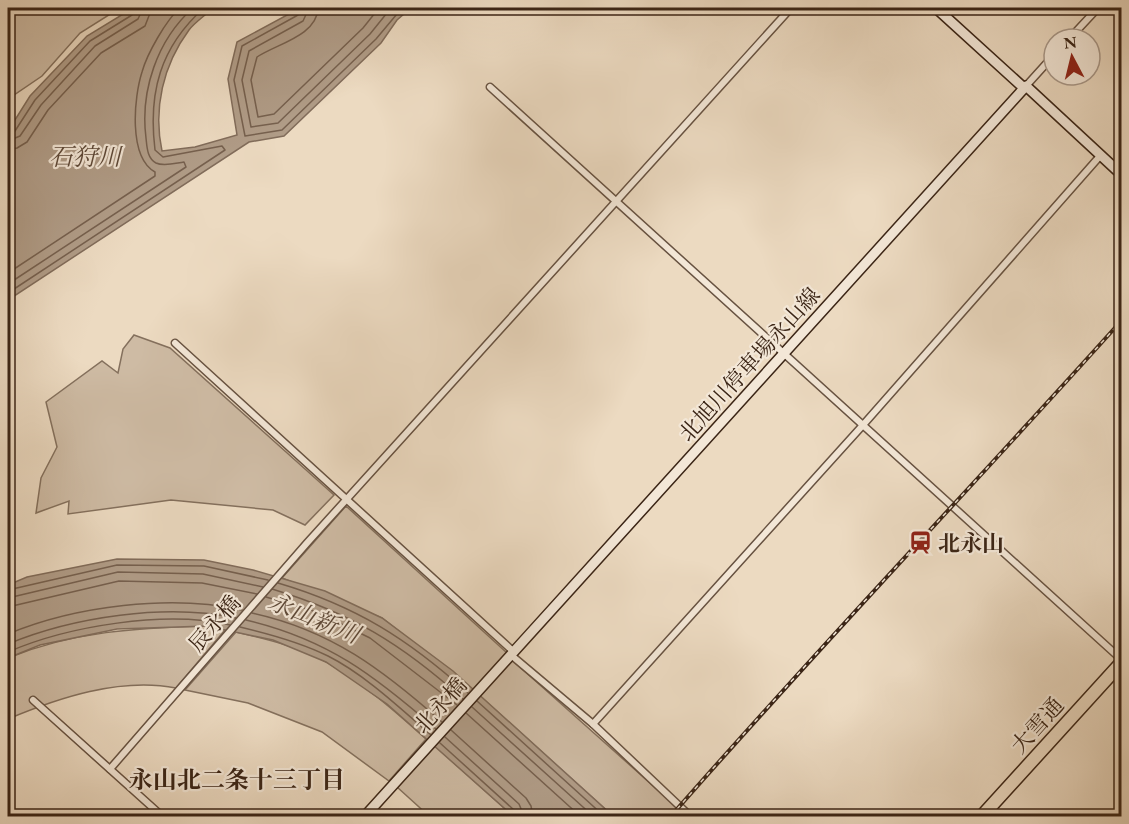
<svg xmlns="http://www.w3.org/2000/svg" width="1129" height="824" font-family="'EB Garamond','Noto Serif JP',serif">
	<style>
		.green { fill: #cebba4; stroke: #84705d; stroke-width: 1.5 }
		.water { fill: #b09c87; stroke: #816c5a; stroke-width: 1.5 }
		.lines { fill: none; stroke-linecap: round; stroke-linejoin: round }
		.shore { stroke: #76604e; stroke-width: 1.5 }
		.street-casing { stroke: #675241; stroke-width: 9 }
		.secondary-casing { stroke: #3b2516; stroke-width: 12 }
		.highway-casing { stroke: #3b2516; stroke-width: 15 }
		.street { stroke: #f3e7d7; stroke-width: 6 }
		.secondary { stroke: #f3e7d7; stroke-width: 9 }
		.highway { stroke: #ecdac1; stroke-width: 12 }
		.rail-casing { stroke: #3b2516; stroke-width: 4 }
		.rail { stroke: #f3e7d7; stroke-width: 1.5; stroke-dasharray: 4.5; stroke-linecap: butt }
		.labels { text-anchor: middle; stroke-width: 4.5; stroke-linejoin: round; paint-order: stroke }
		.street-label { font-size: 22px; fill: #3b2516; stroke: #f3e7d7 }
		.poi-label { font-size: 22px; font-weight: bold; fill: #3b2516; stroke: #f3e7d7; text-anchor: start }
		.water-label { font-size: 24px; font-style: italic; fill: #5e4938; stroke: #f3e7d7 }
		.neighbourhood-label { font-size: 24px; font-weight: bold; fill: #3b2516; stroke: #f3e7d7 }
	</style>
	<rect width="100%" height="100%" fill="#ecdac1"/>
	<filter id="stains"><feTurbulence type="fractalNoise" baseFrequency=".00333" numOctaves="4"/><feColorMatrix values="0 0 0 0 .2 0 0 0 0 .09 0 0 0 0 .02 0 0 0 .5 -.17"/></filter>
	<radialGradient id="worn" r=".72"><stop offset=".6" stop-color="#630" stop-opacity="0"/><stop offset="1" stop-color="#630" stop-opacity=".3"/></radialGradient>
	<!-- green -->
	<g class="green">
		<polygon points="8,8 120,8 80,33 42,76 8,99"/>
		<polygon points="134,335 170,348 334,495 305,525 273,510 171,500 68,514 69,501 36,513 41,478 57,447 46,402 102,361 118,373 123,349"/>
		<polygon points="346,506 507,653 473,690 382,618 282,578"/>
		<path d="M207,626l18,4 -49,58c-56,-11 -118,10 -168,31v-61c66,-27 129,-30 199,-32z"/>
		<path d="M236,632c30,7 64,15 92,31 36,21 67,48 98,76l-37,42 -67,-49 -74,-29 -63,-13z"/>
		<polygon points="512,660 687,816 613,816 480,696"/>
		<polygon points="435,746 513,816 429,816 397,787"/>
	</g>
	<!-- water -->
	<g class="water">
		<path d="M133,8h80c-7,7 -18,14 -24,22 -26,35 -36,79 -27,121l33,-4 42,-12 -9,-56 9,-37 63,-34h111l-14,12 -16,23 -97,93 -35,6 -238,156 -3,5v-172l22,-35 57,-60z"/>
		<polygon points="117,559 204,560 253,570 325,591 382,618 453,671 613,816 513,816 387,704 326,662 273,640 207,626 117,629 40,645 8,658 8,585 27,577"/>
	</g>
	<g class="lines">
		<!-- shore -->
		<g class="shore">
			<polyline points="302,8 298,15 242,46 234,80 245,136 282,130 376,39 402,8"/>
			<polyline points="309,8 303,21 249,51 242,80 251,127 278,123 370,34 391,8"/>
			<path d="M318,8c-1,28 -42,36 -61,49l-6,23 7,37 16,-3 89,-86 16,-20"/>
			<polyline points="8,133 15,131 35,100 90,41 132,15 135,8"/>
			<polyline points="8,141 20,136 41,105 95,46 138,19 143,8"/>
			<polyline points="8,150 17,148 27,142 48,110 101,53 145,26 152,8"/>
			<path d="M8,273l147,-97v-4c-27,-15 -21,-75 -13,-100 5,-18 24,-52 38,-64"/>
			<path d="M8,284l178,-117 -2,-5c-8,1 -20,5 -28,1 -9,-5 -9,-16 -10,-25 -6,-47 11,-98 47,-130"/>
			<path d="M8,293l217,-143 -3,-4 -59,11 -8,-7c-7,-57 5,-103 49,-142"/>
			<path d="M278,583c78,23 130,56 190,110"/>
			<path d="M272,589c79,24 130,55 191,110"/>
			<polyline points="8,590 117,565 204,566 268,580"/>
			<polyline points="266,597 317,612 370,638 457,705"/>
			<polyline points="8,598 118,572 203,574 263,587"/>
			<polyline points="8,607 119,581 202,583 257,594"/>
			<path d="M252,613c79,17 131,57 190,109"/>
			<path d="M246,620c81,19 128,55 190,109"/>
			<path d="M240,627c30,7 60,15 88,29 36,18 72,52 103,79"/>
			<path d="M8,634c67,-28 163,-40 234,-24"/>
			<path d="M8,644c65,-27 158,-41 228,-26"/>
			<path d="M8,652c60,-26 157,-42 222,-27"/>
			<polyline points="477,701 604,816"/>
			<polyline points="472,707 593,816"/>
			<polyline points="466,713 580,816"/>
			<polyline points="451,730 526,798 531,806 533,816"/>
			<polyline points="445,737 519,804 524,816"/>
			<polyline points="440,743 514,810 516,816"/>
		</g>
		<defs>
			<g id="street">
				<polyline points="1069,39 1098,8"/>
				<polyline points="1026,86 1054,55"/>
				<polyline points="490,87 1122,660"/>
				<polyline points="175,343 514,652"/>
				<polyline points="511,655 593,724 690,816"/>
				<polyline points="33,700 162,816"/>
				<polyline points="593,724 863,425 1100,156"/>
				<polyline points="110,769 307,543 791,8"/>
			</g>
			<g id="secondary">
				<polyline points="936,8 1024,88"/>
				<polyline points="365,816 1026,86 1122,175"/>
			</g>
			<polyline id="highway" points="982,816 1122,662"/>
		</defs>
		<!-- street casing -->
		<use href="#street" class="street-casing"/>
		<!-- secondary casing -->
		<use href="#secondary" class="secondary-casing"/>
		<!-- highway casing -->
		<use href="#highway" class="highway-casing"/>
		<!-- street -->
		<use href="#street" class="street"/>
		<!-- secondary -->
		<use href="#secondary" class="secondary"/>
		<!-- highway -->
		<use href="#highway" class="highway"/>
		<defs>
			<path id="rail" d="M671,816c147,-168 301,-329 451,-496"/>
		</defs>
		<!-- rail casing -->
		<use href="#rail" class="rail-casing"/>
		<!-- rail -->
		<use href="#rail" class="rail"/>
	</g>
	<!-- icons -->
	<defs>
		<symbol id="station-bare" viewBox="-9 -9 18 18"><path d="M-3-6H3Q5-6 5-4V2Q5 4 3 4L4.5 6H3L1.5 4h-3L-3 6H-4.5L-3 4Q-5 4-5 2V-4Q-5-6-3-6ZM-3.5-4v3h7v-3ZM-3.5 1v1.5H-2V1ZM2 1v1.5H3.5V1Z" fill="#8f2418" stroke="#f3e7d7" stroke-width="2.5" paint-order="stroke"/></symbol>
	</defs>
	<g fill-rule="evenodd">
		<use href="#station-bare" x="904" y="526" width="33" height="33"/>
	</g>
	<g class="labels">
		<!-- street labels -->
		<g class="street-label">
			<text transform="translate(749 364) rotate(-48)" y="8">北旭川停車場永山線</text>
			<text transform="translate(214 623) rotate(-49)" y="8">辰永橋</text>
			<text transform="translate(440 705) rotate(-48)" y="8">北永橋</text>
			<text transform="translate(1037 725) rotate(-48)" y="8">大雪通</text>
		</g>
		<!-- poi labels -->
		<g class="poi-label">
			<text x="938" y="551">北永山</text>
		</g>
		<!-- water labels -->
		<g class="water-label">
			<text x="85" y="165">石狩川</text>
			<text transform="translate(314 618) rotate(22)" y="8">永山新川</text>
		</g>
		<!-- neighbourhood labels -->
		<g class="neighbourhood-label">
			<text x="237" y="788">永山北二条十三丁目</text>
		</g>
	</g>
	<!-- margin -->
	<rect width="1129" height="824" fill="none" stroke="#ecdac1" stroke-width="30"/>
	<rect x="9" y="9" width="1111" height="806" fill="none" stroke="#3b2516" stroke-width="3"/>
	<rect x="15" y="15" width="1099" height="794" fill="none" stroke="#3b2516" stroke-width="1.5"/>
	<!-- north arrow -->
	<g transform="translate(1072 57) rotate(353)"><circle r="28" fill="#f3e7d7" stroke="#a9998a" stroke-width="1.5"/>
	<path d="M0-4.5L10 22L0 15L-10 22Z" fill="#8f2418"/>
	<text y="-9" font-size="16" font-weight="bold" text-anchor="middle" fill="#3b2516">N</text>
	</g>
	<rect width="100%" height="100%" filter="url(#stains)"/>
	<rect width="100%" height="100%" fill="url(#worn)"/>
</svg>
